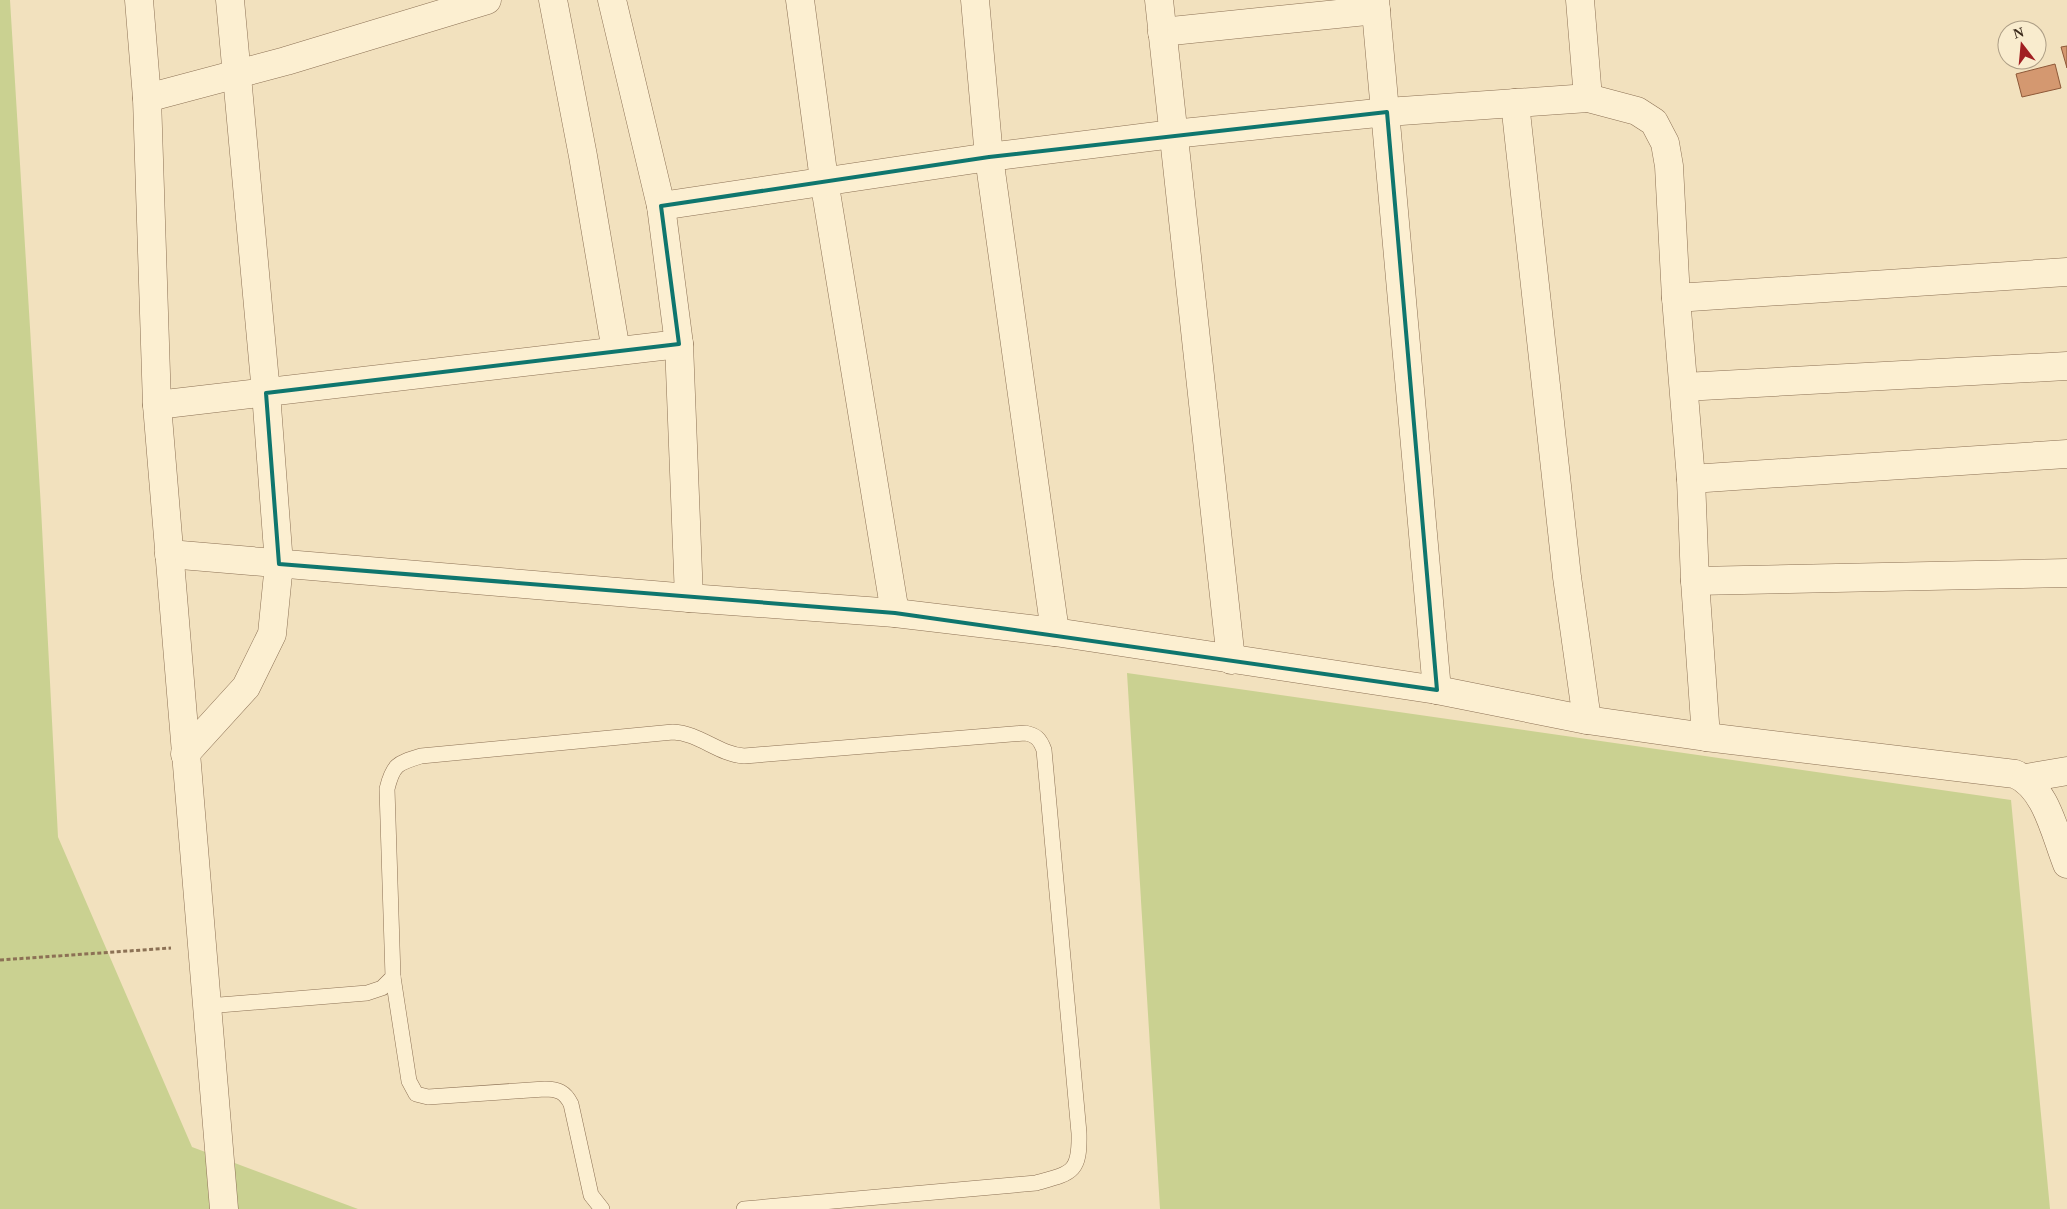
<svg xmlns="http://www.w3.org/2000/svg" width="2067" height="1209" font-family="Georgia,serif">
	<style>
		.green { fill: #cad191 }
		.building { fill: #d49870; stroke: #8d5838 }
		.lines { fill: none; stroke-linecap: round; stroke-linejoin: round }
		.service-casing { stroke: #8c7155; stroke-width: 16 }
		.minor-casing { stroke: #8c7155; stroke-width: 29 }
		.tertiary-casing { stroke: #8c7155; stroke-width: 29 }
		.path { stroke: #8c7155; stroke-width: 3; stroke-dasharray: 4 2.5; stroke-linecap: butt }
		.service { stroke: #fcefd1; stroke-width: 15 }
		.minor { stroke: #fcefd1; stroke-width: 28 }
		.tertiary { stroke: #fcefd1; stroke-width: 28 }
		.marked { fill: none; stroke: #0f766e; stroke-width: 4; stroke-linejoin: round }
	</style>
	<rect width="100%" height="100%" fill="#f2e1be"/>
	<!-- green -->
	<g class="green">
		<polygon points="0,0 10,0 41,508 58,837 192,1147 358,1209 0,1209"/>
		<polygon points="1127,673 2011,800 2050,1209 1160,1209"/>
	</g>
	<!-- building -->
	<g class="building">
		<polygon points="2067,46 2067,68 2061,47"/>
		<polygon points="2055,64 2061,88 2022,97 2016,74"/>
	</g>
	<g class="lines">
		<defs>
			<g id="service">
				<path d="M393,977l16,104 7,13 12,3 117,-8c13,0 20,3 26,15l20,91 11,14"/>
				<path d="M207,1006l160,-13 15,-5 11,-11 -6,-188c6,-25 11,-26 34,-33l252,-24c26,1 45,22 71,24l281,-23c11,2 15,6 19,17l35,383c1,40 -7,40 -43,50l-292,26"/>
			</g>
			<g id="minor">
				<polyline points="553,0 583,156 616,351"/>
				<polyline points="612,0 661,206 679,344 689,598"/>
				<polyline points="800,0 824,180 895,613"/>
				<polyline points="975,0 989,157 1055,632"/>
				<polyline points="1159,0 1231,660"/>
				<polyline points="1375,0 1437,690"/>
				<polyline points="1580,0 1588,98"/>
				<polyline points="1162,32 1376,10"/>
				<polyline points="147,98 286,61 487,0"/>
				<polyline points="1515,103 1567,577 1587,720"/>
				<polyline points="661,206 989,157 1173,134 1387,112 1588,98 1637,111 1654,122 1665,143 1669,166 1676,298 1691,479 1695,581 1706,737"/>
				<polyline points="1676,298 2067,272"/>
				<polyline points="1684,387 2067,366"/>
				<polyline points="157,405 679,344"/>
				<polyline points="1691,479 2067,454"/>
				<path d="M169,554l520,44 206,15 160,19 382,58 150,30 119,17 309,37c31,13 40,60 52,90"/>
				<polyline points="1695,581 2067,573"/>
				<polyline points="185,754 246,687 272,634 279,564 266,393 230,0"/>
				<polyline points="2026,778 2067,771"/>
			</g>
			<polyline id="tertiary" points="139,0 147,98 157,405 224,1209"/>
		</defs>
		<!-- service casing -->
		<use href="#service" class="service-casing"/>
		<!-- minor casing -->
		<use href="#minor" class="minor-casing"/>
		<!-- tertiary casing -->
		<use href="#tertiary" class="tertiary-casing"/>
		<!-- path -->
		<polyline class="path" points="0,960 171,948"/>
		<!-- service -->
		<use href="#service" class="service"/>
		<!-- minor -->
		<use href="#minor" class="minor"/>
		<!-- tertiary -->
		<use href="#tertiary" class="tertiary"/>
	</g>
	<!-- marked area -->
	<path class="marked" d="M1387,112l50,578 -542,-77 -616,-49 -13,-171 413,-49 -18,-138 328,-49z"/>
	<!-- north arrow -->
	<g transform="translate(2022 45) rotate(344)"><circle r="24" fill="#f9ecce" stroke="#ad9e86"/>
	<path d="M0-4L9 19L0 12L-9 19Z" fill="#a11f22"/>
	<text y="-8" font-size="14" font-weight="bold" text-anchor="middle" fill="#3a291b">N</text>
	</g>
</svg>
